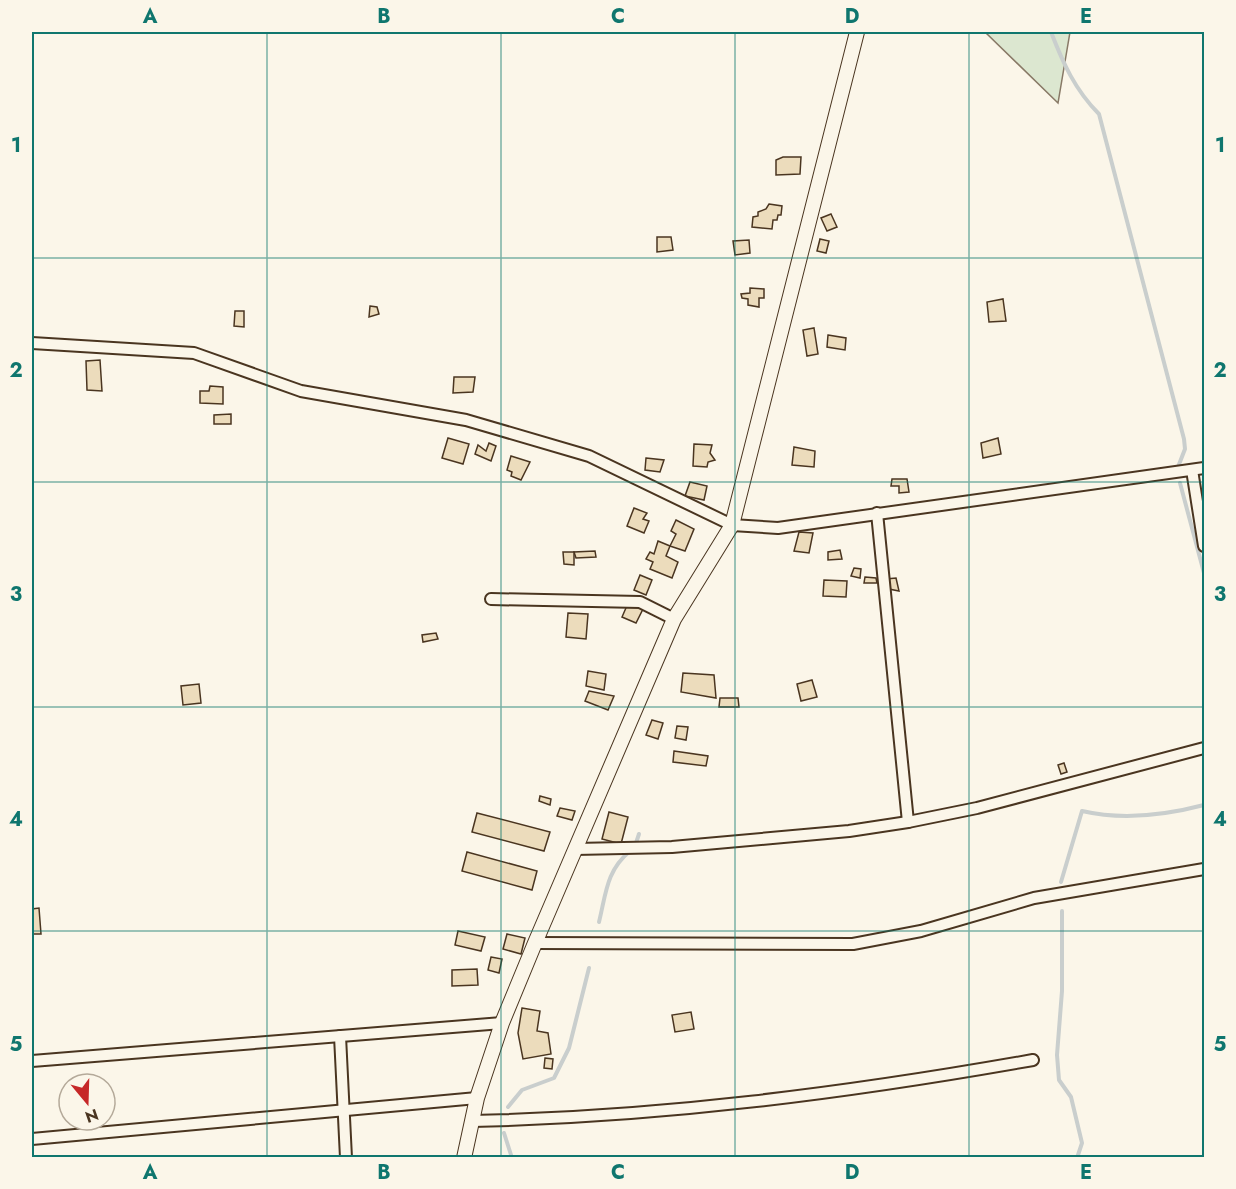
<svg xmlns="http://www.w3.org/2000/svg" width="1236" height="1189" font-family="Jost,sans-serif">
	<style>
		.green { fill: #dce7d0; stroke: #887966; stroke-width: 1.5 }
		.lines { fill: none; stroke-linecap: round; stroke-linejoin: round }
		.stream { stroke: #c9cecd; stroke-width: 4 }
		.building { fill: #ecdcbc; stroke: #4a3520; stroke-width: 1.5 }
		.minor-casing { stroke: #4a3520; stroke-width: 14 }
		.tertiary-casing { stroke: #4a3520; stroke-width: 16 }
		.minor { stroke: #fbf6e9; stroke-width: 10 }
		.tertiary { stroke: #fbf6e9; stroke-width: 14 }
		.grid { fill: none; stroke: #0f766e; stroke-width: 1.5; stroke-opacity: 0.55 }
		.neatline { fill: none; stroke: #0f766e; stroke-width: 2 }
		.grid-label { font-size: 20px; text-anchor: middle; font-weight: bold; fill: #0f766e }
	</style>
	<rect width="100%" height="100%" fill="#fbf6e9"/>
	<!-- green -->
	<polygon class="green" points="985,32 1070,32 1058,103"/>
	<g class="lines">
		<!-- stream -->
		<g class="stream">
			<path d="M1051,32c12,31 24,58 48,82l85,325 1,10 -7,18"/>
			<polyline points="1180,483 1204,573"/>
			<polyline points="636,843 639,834"/>
			<path d="M1061,882l21,-71c39,9 84,4 122,-6"/>
			<polyline points="1062,911 1062,991 1057,1055 1059,1080 1071,1097 1082,1143 1077,1158"/>
			<path d="M599,922c7,-28 7,-51 31,-71"/>
			<polyline points="508,1107 522,1090 554,1078 569,1048 589,968"/>
			<polyline points="504,1133 512,1158"/>
		</g>
	</g>
	<!-- building -->
	<g class="building">
		<polygon points="783,157 801,157 800,174 776,175 776,160"/>
		<polygon points="769,204 782,206 781,215 778,215 777,220 773,220 772,229 752,227 753,217 758,216 758,212 766,209"/>
		<polygon points="831,214 837,227 827,231 821,218"/>
		<polygon points="657,237 671,237 673,250 657,252"/>
		<polygon points="820,239 829,241 826,253 817,251"/>
		<polygon points="749,240 750,253 735,255 733,241"/>
		<polygon points="750,288 764,289 764,298 759,298 759,307 748,305 748,299 742,298 741,294 750,293"/>
		<polygon points="1003,299 1006,321 989,322 987,302"/>
		<polygon points="370,306 377,307 379,314 369,317"/>
		<polygon points="235,311 244,311 244,327 234,326"/>
		<polygon points="814,328 818,354 807,356 803,330"/>
		<polygon points="828,335 846,338 845,350 827,347"/>
		<polygon points="100,360 102,391 87,390 86,361"/>
		<polygon points="454,377 475,377 473,392 453,393"/>
		<polygon points="210,386 223,387 223,404 200,403 200,391 209,391"/>
		<polygon points="231,414 231,424 214,424 214,415"/>
		<polygon points="448,438 469,444 463,464 442,458"/>
		<polygon points="998,438 1001,454 983,458 981,443"/>
		<polygon points="489,443 496,446 491,461 475,454 478,445 486,451"/>
		<polygon points="694,444 712,445 710,453 715,460 708,462 707,467 693,466"/>
		<polygon points="794,447 815,451 814,467 792,465"/>
		<polygon points="511,456 530,462 521,480 511,476 512,472 507,470"/>
		<polygon points="646,458 664,460 660,472 645,470"/>
		<polygon points="892,479 907,479 909,492 899,493 899,486 891,486"/>
		<polygon points="690,482 707,486 704,500 685,496"/>
		<polygon points="634,508 647,513 643,519 649,521 644,533 627,526"/>
		<polygon points="676,520 694,529 685,551 670,546 676,534 671,531"/>
		<polygon points="799,532 813,533 809,553 794,551"/>
		<polygon points="658,541 670,546 666,556 678,562 672,578 650,569 653,562 646,559 650,552 654,554"/>
		<polygon points="840,550 842,559 828,560 828,552"/>
		<polygon points="595,551 596,557 576,558 574,552"/>
		<polygon points="563,552 574,552 574,565 564,564"/>
		<polygon points="854,568 861,569 860,578 851,576"/>
		<polygon points="640,575 652,580 646,595 634,590"/>
		<polygon points="865,577 876,578 877,583 864,583"/>
		<polygon points="896,578 899,591 889,589 886,579"/>
		<polygon points="824,580 847,581 846,597 823,596"/>
		<polygon points="629,601 643,609 636,623 622,617"/>
		<polygon points="568,613 588,614 586,639 566,637"/>
		<polygon points="436,633 438,639 423,642 422,635"/>
		<polygon points="588,671 606,674 604,690 586,686"/>
		<polygon points="683,673 714,675 716,698 681,692"/>
		<polygon points="812,680 817,697 801,701 797,684"/>
		<polygon points="199,684 201,703 183,705 181,686"/>
		<polygon points="589,691 614,696 608,710 585,701"/>
		<polygon points="720,698 738,698 739,707 719,707"/>
		<polygon points="652,720 663,723 658,739 646,735"/>
		<polygon points="677,726 688,727 686,740 675,738"/>
		<polygon points="674,751 708,756 706,766 673,762"/>
		<polygon points="1064,763 1067,772 1061,774 1058,765"/>
		<polygon points="540,796 551,799 550,805 539,801"/>
		<polygon points="560,808 575,811 572,820 557,816"/>
		<polygon points="609,812 628,817 621,844 602,839"/>
		<polygon points="477,813 550,832 544,851 472,832"/>
		<polygon points="467,852 537,871 532,890 462,871"/>
		<polygon points="39,908 41,934 32,934 32,909"/>
		<polygon points="458,931 485,937 481,951 455,945"/>
		<polygon points="507,934 525,938 521,954 503,949"/>
		<polygon points="491,957 502,959 499,973 488,970"/>
		<polygon points="477,969 478,985 452,986 452,970"/>
		<polygon points="522,1008 540,1011 537,1031 548,1033 551,1054 523,1059 518,1033"/>
		<polygon points="691,1012 694,1029 675,1032 672,1015"/>
		<polygon points="545,1058 553,1059 552,1069 544,1068"/>
	</g>
	<g class="lines">
		<defs>
			<g id="minor">
				<polyline points="32,343 194,353 301,391 466,420 589,456 732,525 778,528 1204,468"/>
				<polyline points="1192,470 1204,546"/>
				<polyline points="877,513 908,822"/>
				<polyline points="491,599 640,602 674,619"/>
				<polyline points="575,849 672,847 849,831 908,822 977,808 1204,748"/>
				<polyline points="535,943 853,944 921,931 1034,898 1204,869"/>
				<polyline points="340,1036 346,1158"/>
				<polyline points="32,1061 502,1023"/>
				<path d="M472,1121c189,-4 375,-28 561,-61"/>
				<polyline points="32,1139 477,1098"/>
			</g>
			<polyline id="tertiary" points="464,1158 477,1098 502,1023 535,943 674,619 732,525 857,32"/>
		</defs>
		<!-- minor casing -->
		<use href="#minor" class="minor-casing"/>
		<!-- tertiary casing -->
		<use href="#tertiary" class="tertiary-casing"/>
		<!-- minor -->
		<use href="#minor" class="minor"/>
		<!-- tertiary -->
		<use href="#tertiary" class="tertiary"/>
	</g>
	<!-- grid -->
	<path class="grid" d="M267,32v1126M501,32v1126M735,32v1126M969,32v1126M32,258h1172M32,482h1172M32,707h1172M32,931h1172"/>
	<!-- border -->
	<rect width="1236" height="1189" fill="none" stroke="#fbf6e9" stroke-width="66"/>
	<!-- north arrow -->
	<g transform="translate(87 1102) rotate(161)"><circle r="28" fill="#fbf6e9" stroke="#b4a999" stroke-width="1.5"/>
	<path d="M0-4.5L10 22L0 15L-10 22Z" fill="#c62828"/>
	<text y="-9" font-size="16" font-weight="bold" text-anchor="middle" fill="#4a3520">N</text>
	</g>
	<rect x="33" y="33" width="1170" height="1123" class="neatline"/>
	<g class="grid-label">
		<text x="150" y="23">A</text>
		<text x="384" y="23">B</text>
		<text x="618" y="23">C</text>
		<text x="852" y="23">D</text>
		<text x="1086" y="23">E</text>
		<text x="16" y="152">1</text>
		<text x="1220" y="152">1</text>
		<text x="16" y="377">2</text>
		<text x="1220" y="377">2</text>
		<text x="16" y="601">3</text>
		<text x="1220" y="601">3</text>
		<text x="16" y="826">4</text>
		<text x="1220" y="826">4</text>
		<text x="16" y="1051">5</text>
		<text x="1220" y="1051">5</text>
		<text x="150" y="1179">A</text>
		<text x="384" y="1179">B</text>
		<text x="618" y="1179">C</text>
		<text x="852" y="1179">D</text>
		<text x="1086" y="1179">E</text>
	</g>
</svg>
